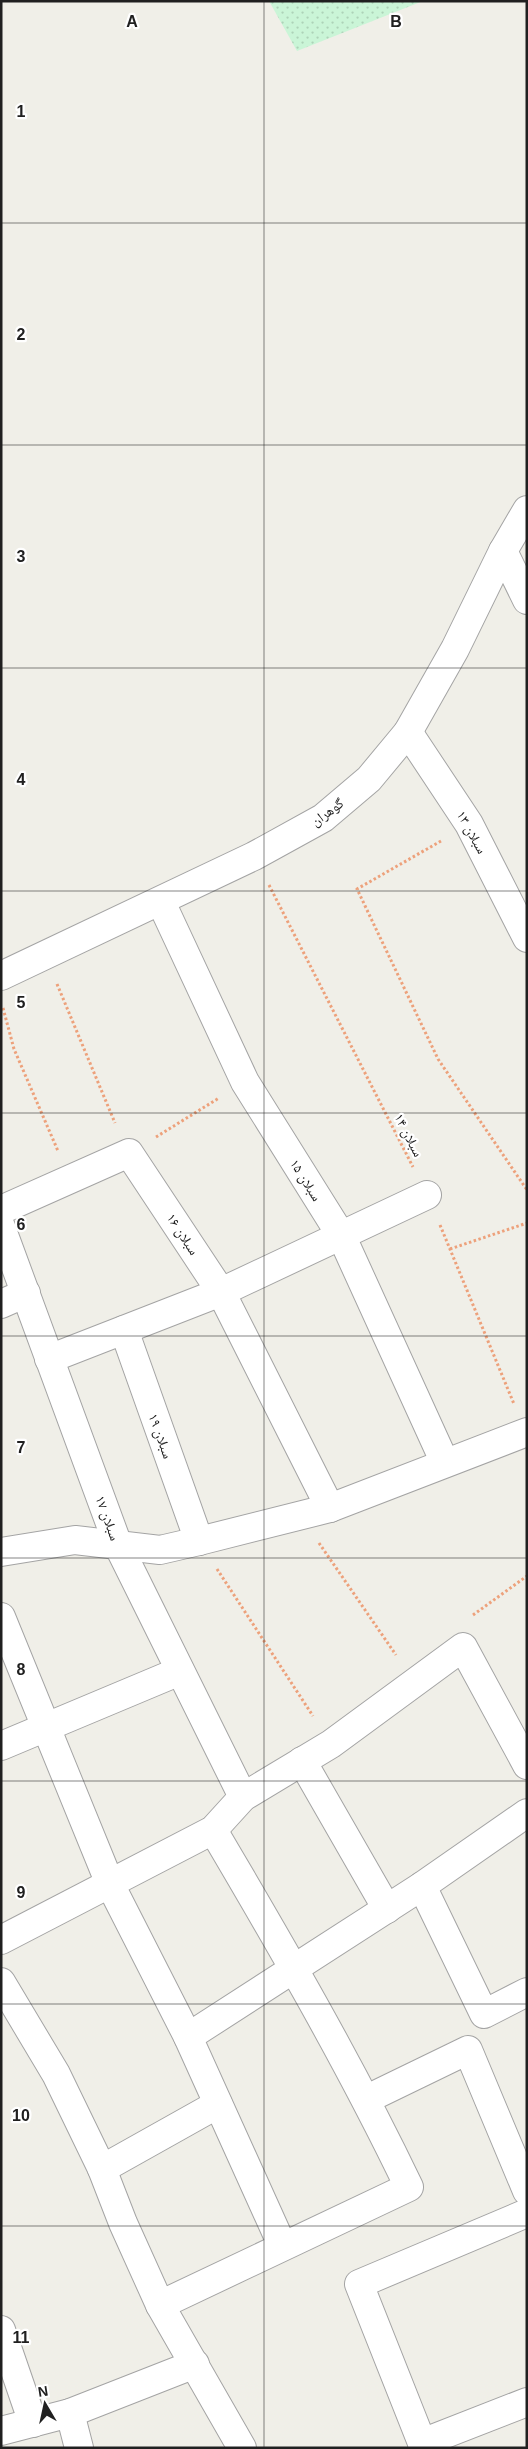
<svg xmlns="http://www.w3.org/2000/svg" width="528" height="2449" font-family="Arial,'Noto Naskh Arabic',sans-serif">
	<style>
		.park { fill: url(#park-dots) }
		.lines { fill: none; stroke-linecap: round; stroke-linejoin: round }
		.minor-casing { stroke: #a4a4a4; stroke-width: 30 }
		.tertiary-casing { stroke: #a4a4a4; stroke-width: 30 }
		.path { stroke: #eda17b; stroke-width: 3; stroke-dasharray: 2.5 2.5; stroke-linecap: butt }
		.minor { stroke: #fff; stroke-width: 28 }
		.tertiary { stroke: #fff; stroke-width: 28 }
		.grid { fill: none; stroke: #202020; stroke-width: 1; stroke-opacity: 0.55 }
		.labels { text-anchor: middle; stroke-width: 4.5; stroke-linejoin: round; paint-order: stroke }
		.street-label { font-size: 14px; fill: #202020; stroke: #fff }
		.grid-label { font-size: 16px; text-anchor: middle; font-weight: bold; fill: #202020; stroke: #fff; stroke-width: 4.5; stroke-linejoin: round; paint-order: stroke }
	</style>
	<defs>
		<pattern id="park-dots" width="8" height="8" patternUnits="userSpaceOnUse" patternTransform="scale(1.25)"><rect width="8" height="8" fill="#caf5d7"/><path d="M2 2h.1M6 6h.1" fill="none" stroke="#add2b8" stroke-width="1.8" stroke-linecap="round"/></pattern>
	</defs>
	<rect width="100%" height="100%" fill="#f0efe8"/>
	<!-- park -->
	<polygon class="park" points="269,1 423,1 297,51"/>
	<g class="lines">
		<defs>
			<g id="minor">
				<polyline points="503,551 527,600"/>
				<polyline points="408,732 469,824 527,938"/>
				<polyline points="161,902 245,1082 342,1237 445,1463"/>
				<polyline points="1,1210 129,1153 221,1292 330,1508"/>
				<polyline points="1,1227 118,1545 243,1797"/>
				<polyline points="1,1304 26,1293"/>
				<polyline points="124,1330 199,1541"/>
				<polyline points="49,1359 221,1292 427,1195"/>
				<polyline points="1,1552 75,1540 160,1550 199,1541 330,1508 527,1432"/>
				<polyline points="1,1617 110,1884 188,2037 282,2245"/>
				<polyline points="1,1746 180,1671"/>
				<polyline points="302,1761 387,1909"/>
				<polyline points="422,1886 484,2014 527,1992"/>
				<polyline points="1,1940 213,1830 243,1797 331,1744 463,1647 527,1765"/>
				<polyline points="1,1982 56,2074 102,2169 123,2223 160,2305 242,2448"/>
				<polyline points="188,2037 422,1886 527,1813"/>
				<polyline points="367,2099 468,2050 527,2191"/>
				<polyline points="102,2169 218,2104"/>
				<path d="M160,2305l249,-118c-59,-123 -127,-240 -196,-357"/>
				<polyline points="1,2330 33,2423"/>
				<polyline points="70,2413 79,2448"/>
				<polyline points="1,2431 70,2413 195,2364"/>
				<polyline points="422,2443 527,2402"/>
				<polyline points="424,2448 359,2284 527,2213"/>
			</g>
			<polyline id="tertiary" points="1,976 254,856 323,818 369,779 408,732 455,649 503,551 527,510"/>
		</defs>
		<!-- minor casing -->
		<use href="#minor" class="minor-casing"/>
		<!-- tertiary casing -->
		<use href="#tertiary" class="tertiary-casing"/>
		<!-- path -->
		<g class="path">
			<polyline points="441,841 357,889 438,1059 527,1190"/>
			<polyline points="269,885 413,1167"/>
			<polyline points="57,984 115,1123"/>
			<polyline points="3,1008 14,1049 58,1151"/>
			<polyline points="156,1137 219,1098"/>
			<polyline points="440,1225 514,1404"/>
			<polyline points="450,1249 527,1223"/>
			<polyline points="319,1543 396,1655"/>
			<polyline points="217,1569 313,1716"/>
			<polyline points="473,1615 527,1576"/>
		</g>
		<!-- minor -->
		<use href="#minor" class="minor"/>
		<!-- tertiary -->
		<use href="#tertiary" class="tertiary"/>
	</g>
	<!-- grid -->
	<path class="grid" d="M264,1v2447M1,223h526M1,445h526M1,668h526M1,891h526M1,1113h526M1,1336h526M1,1558h526M1,1781h526M1,2004h526M1,2226h526"/>
	<g class="labels">
		<!-- street labels -->
		<g class="street-label">
			<text transform="translate(327 812) rotate(-36)" y="5">گوهران</text>
			<text transform="translate(472 832) rotate(61)" y="5">سبلان ۱۳</text>
			<text transform="translate(409 1135) rotate(63)" y="5">سبلان ۱۴</text>
			<text transform="translate(306 1180) rotate(58)" y="5">سبلان ۱۵</text>
			<text transform="translate(183 1234) rotate(57)" y="5">سبلان ۱۶</text>
			<text transform="translate(161 1436) rotate(70)" y="5">سبلان ۱۹</text>
			<text transform="translate(108 1518) rotate(70)" y="5">سبلان ۱۷</text>
		</g>
	</g>
	<g class="grid-label">
		<text x="132" y="27">A</text>
		<text x="396" y="27">B</text>
		<text x="21" y="117">1</text>
		<text x="21" y="340">2</text>
		<text x="21" y="562">3</text>
		<text x="21" y="785">4</text>
		<text x="21" y="1008">5</text>
		<text x="21" y="1230">6</text>
		<text x="21" y="1453">7</text>
		<text x="21" y="1675">8</text>
		<text x="21" y="1898">9</text>
		<text x="21" y="2121">10</text>
		<text x="21" y="2343">11</text>
	</g>
	<!-- border -->
	<rect width="528" height="2449" fill="none" stroke="#202020" stroke-width="5"/>
	<!-- north arrow -->
	<g transform="translate(45 2404) rotate(351)" stroke="#ffffff" stroke-width="4" paint-order="stroke">
	<path d="M0-4L9 19L0 12L-9 19Z" fill="#202020"/>
	<text y="-8" font-size="14" font-weight="bold" text-anchor="middle" fill="#202020">N</text>
	</g>
</svg>
